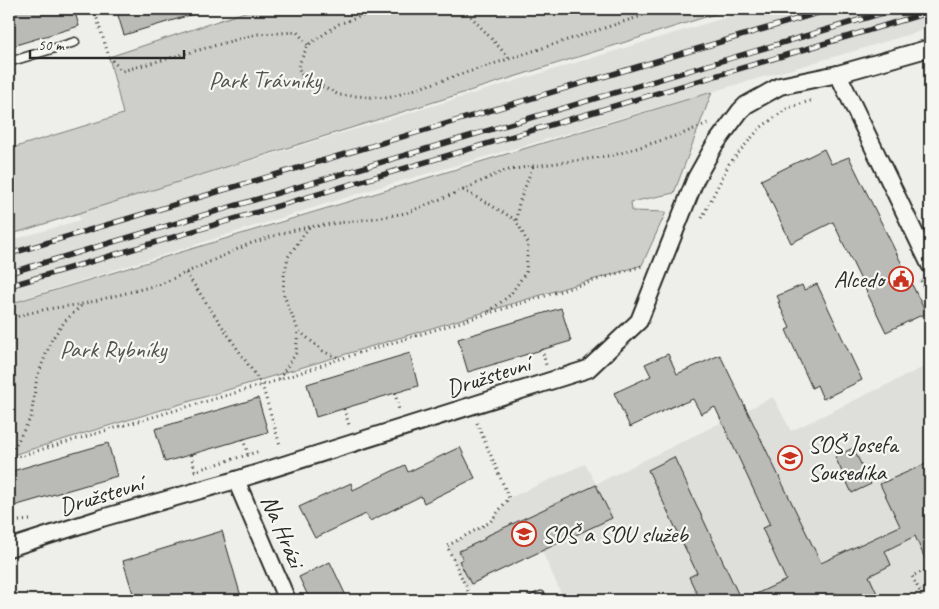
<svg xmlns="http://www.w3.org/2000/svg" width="939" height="609" font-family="Caveat,sans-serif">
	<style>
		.built { fill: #dededb }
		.green { fill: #cececa; stroke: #7c7c7a }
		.building { fill: #babab7; stroke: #2b2b2b }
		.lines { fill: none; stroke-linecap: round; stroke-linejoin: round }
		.service-casing { stroke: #2b2b2b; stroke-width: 11 }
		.minor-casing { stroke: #2b2b2b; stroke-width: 20 }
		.path { stroke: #2b2b2b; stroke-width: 3; stroke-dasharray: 1 4; stroke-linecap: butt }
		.service { stroke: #f6f6f2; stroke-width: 8 }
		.minor { stroke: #f6f6f2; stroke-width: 16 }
		.rail-casing { stroke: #2b2b2b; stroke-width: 5.5 }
		.rail { stroke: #f6f6f2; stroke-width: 4; stroke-dasharray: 11; stroke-linecap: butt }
		.labels { text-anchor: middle; stroke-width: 4.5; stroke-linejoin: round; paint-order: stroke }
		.park-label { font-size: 24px; fill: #545453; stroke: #f6f6f2 }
		.poi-label { font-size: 24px; fill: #2b2b2b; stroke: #f6f6f2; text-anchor: start }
		.street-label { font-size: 24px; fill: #2b2b2b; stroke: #f6f6f2 }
	</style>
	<rect width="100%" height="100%" fill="#eeeeea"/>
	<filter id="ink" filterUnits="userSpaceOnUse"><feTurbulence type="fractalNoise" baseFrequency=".02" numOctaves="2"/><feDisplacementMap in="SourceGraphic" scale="10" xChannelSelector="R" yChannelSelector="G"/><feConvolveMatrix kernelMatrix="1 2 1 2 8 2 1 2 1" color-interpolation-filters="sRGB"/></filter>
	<g filter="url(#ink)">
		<!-- built -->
		<g class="built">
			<polygon points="754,9 930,9 930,28 854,51 370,190 9,303 9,241 80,220 77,213"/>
			<polygon points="930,364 930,600 564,600 542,551 466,588 447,546 490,522 509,498 585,464 596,484 773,397 791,431"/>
		</g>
		<!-- green -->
		<g class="green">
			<polygon points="254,9 731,9 9,235 9,149 123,114 109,57"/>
			<polygon points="712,92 674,193 631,202 632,211 666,212 642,265 607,276 584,282 9,456 9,304"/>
		</g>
		<!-- building -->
		<g class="building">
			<polygon points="9,9 74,9 79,26 9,47"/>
			<polygon points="116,9 196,9 197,13 124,35"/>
			<polygon points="824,149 831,164 849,157 926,313 886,332 833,222 791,243 761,180"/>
			<polygon points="817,284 862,380 823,399 817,385 812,388 786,330 790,328 778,302 780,302 777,296 802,285 804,290"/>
			<polygon points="561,308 571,341 468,372 458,339"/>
			<polygon points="410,353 418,386 316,417 307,384"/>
			<polygon points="668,354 677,374 720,355 821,563 900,526 880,484 930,462 930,570 915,536 885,551 891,565 869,576 880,600 839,600 836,593 819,600 743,600 786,580 762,528 770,525 715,407 701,414 693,399 681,404 680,403 630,427 614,393 651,376 645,364"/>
			<polygon points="258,398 268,432 165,462 155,429"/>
			<polygon points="108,443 117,476 14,506 9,488 9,472"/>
			<polygon points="460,447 475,478 424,503 421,496 370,521 366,514 315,538 299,507 351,483 353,490 405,465 408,472"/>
			<polygon points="853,448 871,484 852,493 835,457"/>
			<polygon points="674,457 741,600 700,600 689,577 697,573 648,470"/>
			<polygon points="596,485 612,518 471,584 459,561 463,559 459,551 485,539 484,537"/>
			<polygon points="222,531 242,600 135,600 123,561"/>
			<polygon points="330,562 348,600 310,600 299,577"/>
		</g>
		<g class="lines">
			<defs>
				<g id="service">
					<polyline points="9,62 75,42"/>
					<polyline points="532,600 541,596"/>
				</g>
				<g id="minor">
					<polyline points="838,74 930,265"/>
					<polyline points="236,480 287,600"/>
					<polyline points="9,548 102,518 236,480 588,369 639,321 696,178 714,146 740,111 746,105 780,86 838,74 930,48"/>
				</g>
			</defs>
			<!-- service casing -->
			<use href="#service" class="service-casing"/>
			<!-- minor casing -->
			<use href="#minor" class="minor-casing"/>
			<!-- path -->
			<g class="path">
				<polyline points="94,9 109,57 122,71 257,34 297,32 308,45"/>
				<polyline points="382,9 339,24 308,45 298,66 302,76 339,95 388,98 663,9"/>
				<polyline points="464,9 510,59"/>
				<polyline points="463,190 489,204 497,209 516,220 528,243 526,272 510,295 486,314"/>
				<polyline points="702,218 729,164 760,128 788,108 813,100"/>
				<polyline points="516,220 519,203 533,166"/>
				<polyline points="309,227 288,257 284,276 283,293 298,330 324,352 340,358"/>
				<polyline points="186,273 262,385 280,445"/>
				<polyline points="921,281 930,300"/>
				<polyline points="9,321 21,315 47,309 83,304 161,284 249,244 286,232 309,227 376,218 406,213 463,190 503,171 533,166 581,160 614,155 682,134 708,123"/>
				<polyline points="542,349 546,365"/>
				<polyline points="496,363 501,378"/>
				<polyline points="279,379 296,353 298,330"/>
				<polyline points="395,393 399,410"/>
				<polyline points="344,409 349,425"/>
				<polyline points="243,439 248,454"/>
				<polyline points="191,455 195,470"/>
				<polyline points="9,457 31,417 37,377 52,339 65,321 83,304"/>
				<polyline points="9,459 279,380 340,359 483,315 642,266"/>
				<polyline points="194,471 260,451"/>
				<polyline points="9,522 30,520"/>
				<polyline points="472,600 447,546 490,522 509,498 477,423"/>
				<polyline points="924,600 912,576 930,568"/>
			</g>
			<!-- service -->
			<use href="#service" class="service"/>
			<!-- minor -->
			<use href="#minor" class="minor"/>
			<defs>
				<g id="rail">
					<polyline points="9,254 831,9"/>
					<polyline points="9,273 896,9"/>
					<polyline points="9,286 930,12"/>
				</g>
			</defs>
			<!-- rail casing -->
			<use href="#rail" class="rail-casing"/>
			<!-- rail -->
			<use href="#rail" class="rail"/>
		</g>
	</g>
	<!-- icons -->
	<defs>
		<symbol id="civic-ring" viewBox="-11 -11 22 22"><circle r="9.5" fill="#f6f6f2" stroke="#c8321e" stroke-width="1.5"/><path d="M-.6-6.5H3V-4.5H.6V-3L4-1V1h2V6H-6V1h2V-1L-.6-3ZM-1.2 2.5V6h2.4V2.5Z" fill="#c8321e"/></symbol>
		<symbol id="school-ring" viewBox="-11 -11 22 22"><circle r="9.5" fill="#f6f6f2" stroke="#c8321e" stroke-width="1.5"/><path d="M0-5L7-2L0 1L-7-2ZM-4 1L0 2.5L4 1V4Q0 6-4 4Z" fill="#c8321e"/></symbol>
	</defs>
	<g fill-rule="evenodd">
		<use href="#civic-ring" x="887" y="265" width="28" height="28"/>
		<use href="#school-ring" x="776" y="444" width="28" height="28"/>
		<use href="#school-ring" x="510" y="520" width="28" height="28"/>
	</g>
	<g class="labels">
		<!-- park labels -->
		<g class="park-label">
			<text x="265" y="88">Park Trávníky</text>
			<text x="113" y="357">Park Rybníky</text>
		</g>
		<!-- poi labels -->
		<g class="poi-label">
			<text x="884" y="287" text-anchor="end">Alcedo</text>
			<text x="808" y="452">SOŠ Josefa<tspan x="808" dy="28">Sousedíka</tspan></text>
			<text x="542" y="542">SOŠ a SOU služeb</text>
		</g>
		<!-- street labels -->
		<g class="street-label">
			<text transform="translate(488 376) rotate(-18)" y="8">Družstevní</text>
			<text transform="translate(101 495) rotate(-17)" y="8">Družstevní</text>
			<text transform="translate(283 531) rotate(67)" y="8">Na Hrázi</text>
		</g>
	</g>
	<!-- margin -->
	<rect width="939" height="609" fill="none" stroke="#f6f6f2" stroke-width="30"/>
	<rect x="15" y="15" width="909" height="579" fill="none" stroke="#2b2b2b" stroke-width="2" filter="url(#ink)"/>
	<!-- scale -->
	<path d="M30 50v8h154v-8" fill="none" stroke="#2b2b2b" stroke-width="2.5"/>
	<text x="38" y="50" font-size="15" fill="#2b2b2b" stroke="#f6f6f2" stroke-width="4" paint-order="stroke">50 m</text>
</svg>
